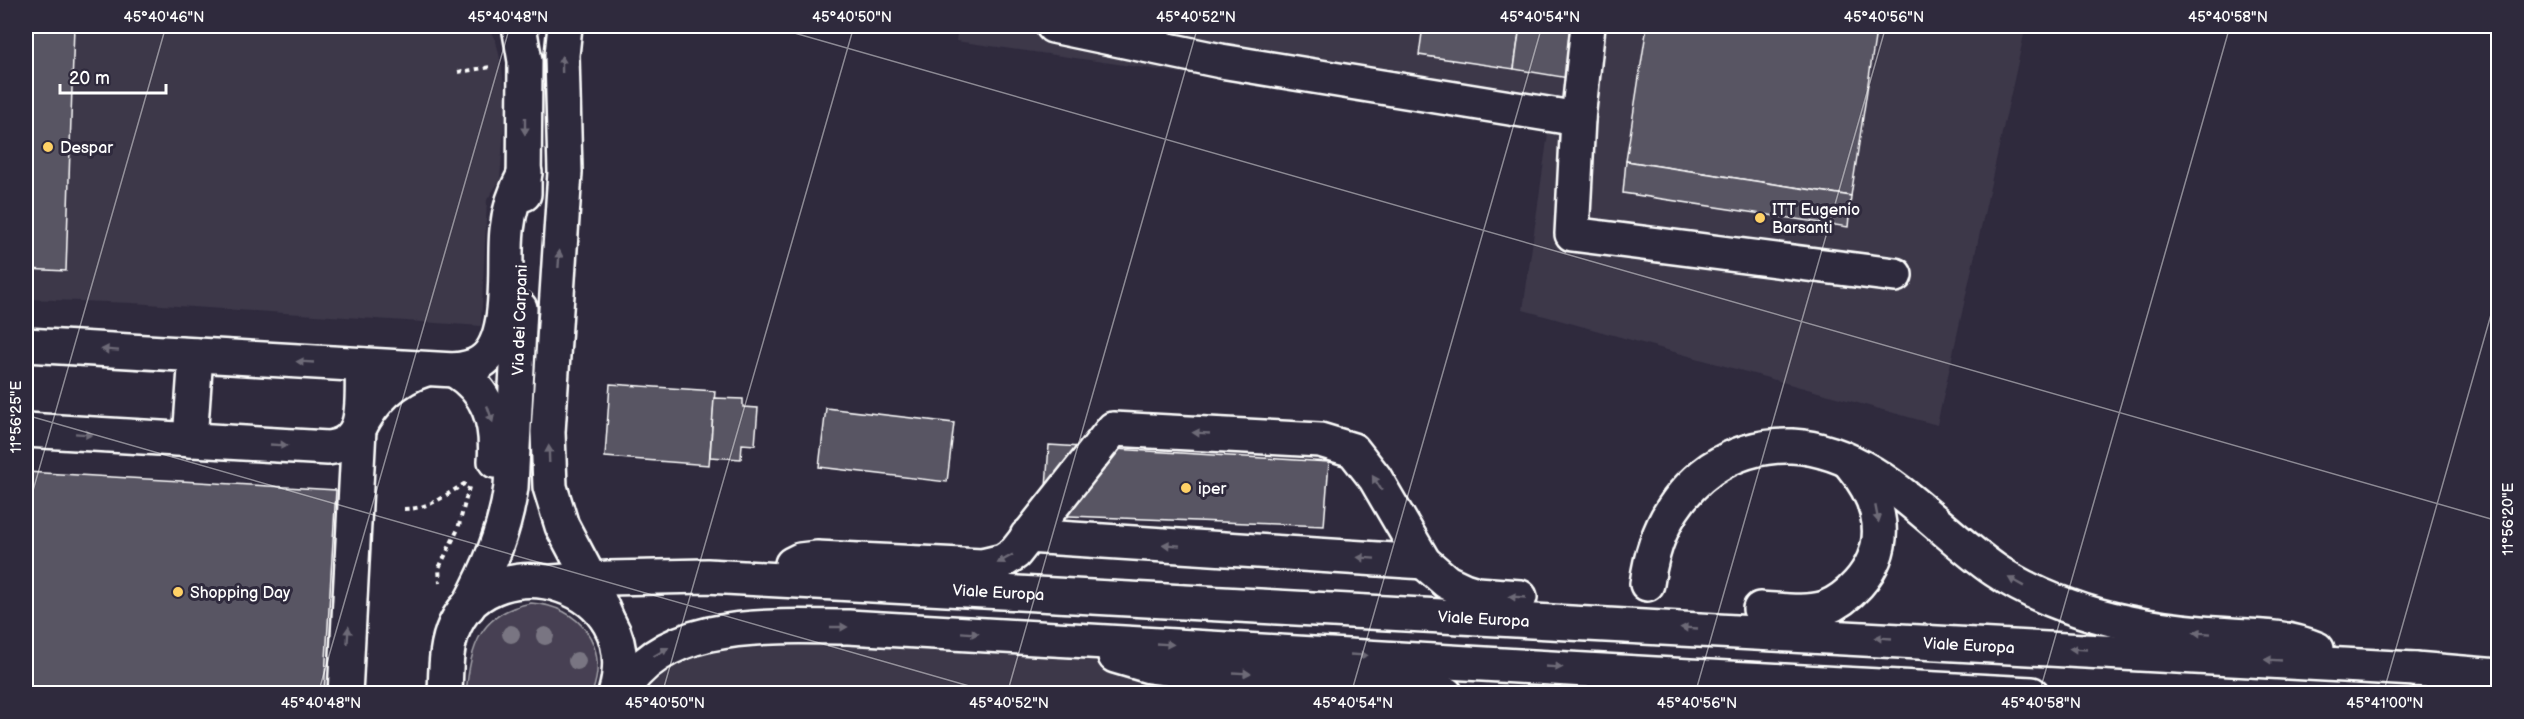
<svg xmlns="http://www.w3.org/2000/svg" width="2524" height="719" font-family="'Balsamiq Sans',sans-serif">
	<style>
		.built { fill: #3c3749 }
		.green { fill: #464152; stroke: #a2a0a8; stroke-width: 1.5 }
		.building { fill: #595564; stroke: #fff; stroke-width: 1.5 }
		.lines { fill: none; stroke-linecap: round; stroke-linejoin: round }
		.minor-tunnel { stroke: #443f50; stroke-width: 33; stroke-dasharray: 33 16; stroke-linecap: butt }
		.minor-casing { stroke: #fff; stroke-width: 38 }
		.major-casing { stroke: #fff; stroke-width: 38 }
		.path { stroke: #fff; stroke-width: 4; stroke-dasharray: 4.5 4.5; stroke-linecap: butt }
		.minor { stroke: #2f2a3d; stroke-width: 33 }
		.major { stroke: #2f2a3d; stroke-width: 33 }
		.tree { fill: #797582 }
		.oneway { fill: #6d6a77 }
		.ticks { fill: none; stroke: #fff; stroke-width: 1.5; stroke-opacity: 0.45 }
		.poi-dot { fill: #ffd166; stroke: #2f2a3d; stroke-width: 2 }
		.labels { text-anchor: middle; stroke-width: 6; stroke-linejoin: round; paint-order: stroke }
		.poi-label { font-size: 16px; fill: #fff; stroke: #2f2a3d; text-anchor: start }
		.street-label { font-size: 16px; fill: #fff; stroke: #2f2a3d }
		.neatline { fill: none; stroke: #fff; stroke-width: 2 }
		.ticks-label { font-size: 15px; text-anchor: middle; fill: #fff }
	</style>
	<rect width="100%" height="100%" fill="#2f2a3d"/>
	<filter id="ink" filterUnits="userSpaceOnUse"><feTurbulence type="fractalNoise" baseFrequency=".0167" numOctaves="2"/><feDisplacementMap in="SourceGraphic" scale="12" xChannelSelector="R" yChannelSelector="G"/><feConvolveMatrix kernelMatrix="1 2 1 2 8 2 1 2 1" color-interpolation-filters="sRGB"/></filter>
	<g filter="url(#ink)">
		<!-- built -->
		<g class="built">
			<polygon points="26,26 487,26 496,41 502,67 506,105 500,180 487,200 481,326 132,303 26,299"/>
			<polygon points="958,26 2026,26 1937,425 1523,310 1549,126 956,41"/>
			<polygon points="829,644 1077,656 1165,680 1387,694 642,694 672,667 698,655 721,650"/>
		</g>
		<!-- green -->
		<path class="green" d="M531,603c49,3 79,43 61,90h-126c5,-47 13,-80 65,-90z"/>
		<!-- building -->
		<g class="building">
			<polygon points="26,26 74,26 66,271 26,269"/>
			<polygon points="1423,26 1520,26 1514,69 1419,55"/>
			<polygon points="1520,26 1576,26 1568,78 1514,69"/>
			<polygon points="1647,26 1844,26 1876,31 1851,196 1626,161"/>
			<polygon points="1626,161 1851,196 1848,227 1623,193"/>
			<polygon points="610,384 715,391 709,465 605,457"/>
			<polygon points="714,398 743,399 743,407 758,408 755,445 742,444 741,459 710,457"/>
			<polygon points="826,408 954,423 947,482 819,467"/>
			<polygon points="1049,445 1329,462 1324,526 1044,515"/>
			<polygon points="26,472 336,490 324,694 26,694"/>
		</g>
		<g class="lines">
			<!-- minor-tunnel -->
			<polyline class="minor-tunnel" points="1640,694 1647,584"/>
			<defs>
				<g id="minor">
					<polyline points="519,26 525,61 524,194"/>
					<polyline points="565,26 562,55 565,172 548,432 550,487 562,526 590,579 607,619"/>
					<polyline points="1053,26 1221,61 1578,119 1572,234 1895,275"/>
					<polyline points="1578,119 1588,26"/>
					<path d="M26,345l428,25c10,-1 19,-2 27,-8 33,-21 22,-97 26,-132 2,-20 8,-39 18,-57"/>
					<path d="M454,370c35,21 44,53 41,91"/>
					<path d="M26,430l302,18c43,-6 32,-48 35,-83"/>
					<polyline points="190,440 196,355"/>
					<polyline points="1027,536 1424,562"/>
					<polyline points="792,564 800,560 817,558 982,566 1003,561 1015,553 1113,429 1320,440 1353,450 1375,478 1424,562 1447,582 1464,590 1477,594 1520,597"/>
					<path id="s1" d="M552,582l56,-4 99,-2 1708,93"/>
					<path d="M1647,584c6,-47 25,-87 64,-115 25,-17 52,-24 81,-23 84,5 138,79 203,124 22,15 48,27 73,36 43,16 87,23 133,27 40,4 78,0 116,16"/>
					<path d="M468,607c21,-39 37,-76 43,-120l9,-179"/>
					<path d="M1760,609c21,1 45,5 65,-1 13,-5 24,-14 33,-24 35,-40 23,-84 -8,-121"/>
					<polyline points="1115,656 1149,666 1187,671 1405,683 1426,686 1446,694"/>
					<path d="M345,694l14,-265c14,-29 35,-50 67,-60"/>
					<path d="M445,694c1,-23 0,-48 10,-69 39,-82 193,-45 160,69"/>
					<path d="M621,694c42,-77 152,-67 227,-67l842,49 342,18"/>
				</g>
				<polyline id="major" points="2415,669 2498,676"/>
			</defs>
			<!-- minor casing -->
			<use href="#minor" class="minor-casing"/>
			<!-- major casing -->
			<use href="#major" class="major-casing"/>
			<!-- path -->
			<g class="path">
				<polyline points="458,72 491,67"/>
				<path d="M404,509c25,0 40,-13 60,-25l5,3 -11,42 -19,39 1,15"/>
			</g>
			<!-- minor -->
			<use href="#minor" class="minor"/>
			<!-- major -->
			<use href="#major" class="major"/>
		</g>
		<!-- trees -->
		<g class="tree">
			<circle cx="511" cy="634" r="9"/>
			<circle cx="545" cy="636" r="9"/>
			<circle cx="577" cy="661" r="9"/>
		</g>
		<!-- one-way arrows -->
		<defs><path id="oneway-solid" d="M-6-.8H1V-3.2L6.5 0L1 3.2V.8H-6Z" transform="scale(1.5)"/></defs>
		<g class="oneway">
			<use href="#oneway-solid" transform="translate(562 64) rotate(-91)"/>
			<use href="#oneway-solid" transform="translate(525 126) rotate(90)"/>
			<use href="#oneway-solid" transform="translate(559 259) rotate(-86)"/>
			<use href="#oneway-solid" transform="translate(110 350) rotate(-176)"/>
			<use href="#oneway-solid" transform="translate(305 362) rotate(-177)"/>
			<use href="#oneway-solid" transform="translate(490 414) rotate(71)"/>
			<use href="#oneway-solid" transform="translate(1201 433) rotate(-177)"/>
			<use href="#oneway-solid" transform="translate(84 434) rotate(4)"/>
			<use href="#oneway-solid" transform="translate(279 445) rotate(3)"/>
			<use href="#oneway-solid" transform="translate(549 454) rotate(-92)"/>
			<use href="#oneway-solid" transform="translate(1377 483) rotate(-122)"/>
			<use href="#oneway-solid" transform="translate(1877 514) rotate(79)"/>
			<use href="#oneway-solid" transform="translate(1171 545) rotate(-176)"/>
			<use href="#oneway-solid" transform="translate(1366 558) rotate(-176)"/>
			<use href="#oneway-solid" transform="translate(1005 559) rotate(151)"/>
			<use href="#oneway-solid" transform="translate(2016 582) rotate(-151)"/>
			<use href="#oneway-solid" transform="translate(1517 597) rotate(-177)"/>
			<use href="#oneway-solid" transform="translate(839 627)"/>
			<use href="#oneway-solid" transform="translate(1689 628) rotate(-177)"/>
			<use href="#oneway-solid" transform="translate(970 633) rotate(4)"/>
			<use href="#oneway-solid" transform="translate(2202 633) rotate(-176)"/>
			<use href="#oneway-solid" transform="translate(348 635) rotate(-86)"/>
			<use href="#oneway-solid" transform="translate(1883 638) rotate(-177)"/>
			<use href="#oneway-solid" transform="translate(1165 644) rotate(3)"/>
			<use href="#oneway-solid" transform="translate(2078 649) rotate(-177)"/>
			<use href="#oneway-solid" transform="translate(661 652) rotate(-31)"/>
			<use href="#oneway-solid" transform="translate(1359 655) rotate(3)"/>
			<use href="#oneway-solid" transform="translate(2273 660) rotate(-177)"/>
			<use href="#oneway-solid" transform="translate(1554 667) rotate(3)"/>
			<use href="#oneway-solid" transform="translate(1242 673) rotate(3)"/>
		</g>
	</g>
	<!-- ticks -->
	<path class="ticks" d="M770,26l1728,495M26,415l971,279M26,515l140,-489M318,694l192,-668M662,694l192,-668M1007,694l191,-668M1351,694l191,-668M1695,694l191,-668M2039,694l191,-668M2383,694l115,-404"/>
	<!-- markers -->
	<g class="poi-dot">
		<circle cx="48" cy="147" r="6"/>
		<circle cx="1760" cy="218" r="6"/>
		<circle cx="1186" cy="488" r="6"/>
		<circle cx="178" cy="592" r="6"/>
	</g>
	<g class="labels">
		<!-- poi labels -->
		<g class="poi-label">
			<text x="60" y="153">Despar</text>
			<text x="1772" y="215">ITT Eugenio<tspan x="1772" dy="18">Barsanti</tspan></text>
			<text x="1198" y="494">iper</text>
			<text x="190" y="598">Shopping Day</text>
		</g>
		<!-- street labels -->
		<g class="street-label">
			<text transform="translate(519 320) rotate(-88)" y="6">Via dei Carpani</text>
			<text dy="6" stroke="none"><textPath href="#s1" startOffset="447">Viale Europa</textPath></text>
			<text dy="6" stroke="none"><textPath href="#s1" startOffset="933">Viale Europa</textPath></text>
			<text dy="6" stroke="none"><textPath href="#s1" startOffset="1419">Viale Europa</textPath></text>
		</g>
	</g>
	<!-- margin -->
	<rect width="2524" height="719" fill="none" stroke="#2f2a3d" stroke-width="66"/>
	<!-- scale -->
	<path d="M60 84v9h106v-9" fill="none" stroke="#ffffff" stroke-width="3"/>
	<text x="69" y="84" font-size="18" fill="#ffffff" stroke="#2f2a3d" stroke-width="4.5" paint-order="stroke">20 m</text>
	<rect x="33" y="33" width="2458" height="653" class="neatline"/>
	<g class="ticks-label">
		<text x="164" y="22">45°40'46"N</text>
		<text x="508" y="22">45°40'48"N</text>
		<text x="852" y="22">45°40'50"N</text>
		<text x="1196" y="22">45°40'52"N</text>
		<text x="1540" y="22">45°40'54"N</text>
		<text x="1884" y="22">45°40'56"N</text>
		<text x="2228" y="22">45°40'58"N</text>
		<text transform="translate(16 417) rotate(-90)" y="5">11°56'25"E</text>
		<text transform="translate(2508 519) rotate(-90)" y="5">11°56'20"E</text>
		<text x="321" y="708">45°40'48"N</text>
		<text x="665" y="708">45°40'50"N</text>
		<text x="1009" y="708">45°40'52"N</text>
		<text x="1353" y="708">45°40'54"N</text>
		<text x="1697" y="708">45°40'56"N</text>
		<text x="2041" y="708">45°40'58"N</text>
		<text x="2385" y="708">45°41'00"N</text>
	</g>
</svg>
